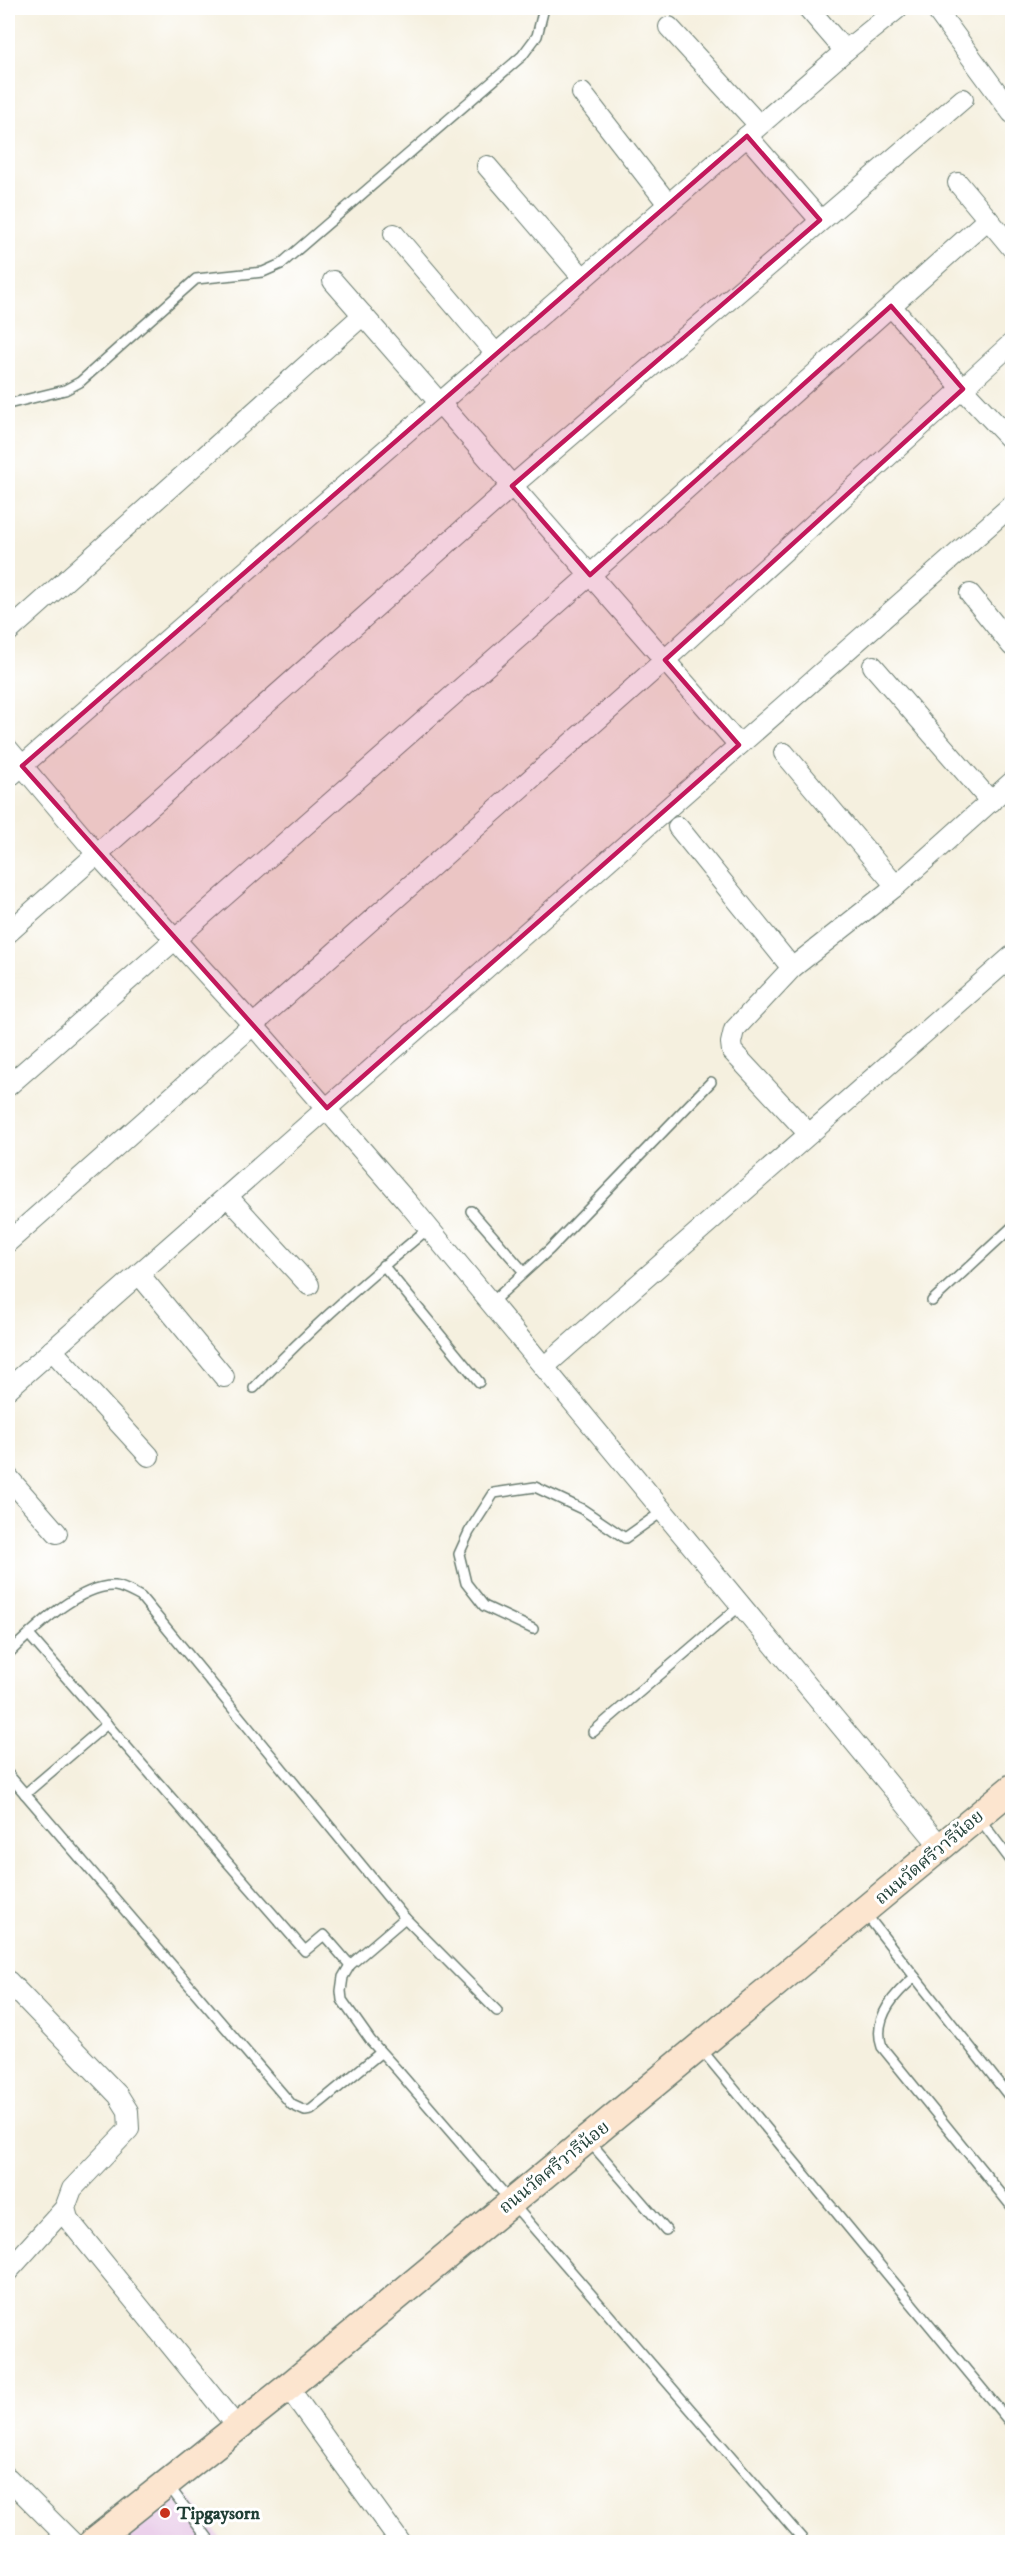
<svg xmlns="http://www.w3.org/2000/svg" width="1020" height="2550" font-family="'IM FELL DW Pica','Noto Serif Thai',serif">
	<style>
		.built { fill: #ebd1eb }
		.lines { fill: none; stroke-linecap: round; stroke-linejoin: round }
		.lane-casing { stroke: #6a7c70; stroke-width: 12 }
		.street-casing { stroke: #6a7c70; stroke-width: 22 }
		.secondary-casing { stroke: #6a7c70; stroke-width: 30 }
		.lane { stroke: #fff; stroke-width: 9 }
		.street { stroke: #fff; stroke-width: 20 }
		.secondary { stroke: #fce5cf; stroke-width: 27 }
		.marked { fill: #c2185b; fill-opacity: 0.2; stroke: #c2185b; stroke-width: 4.5; stroke-linejoin: round }
		.poi-dot { fill: #c8321e; stroke: #fff; stroke-width: 2 }
		.labels { text-anchor: middle; stroke-width: 6; stroke-linejoin: round; paint-order: stroke }
		.street-label { font-size: 18px; fill: #1f3d34; stroke: #fff }
		.poi-label { font-size: 18px; font-weight: bold; fill: #1f3d34; stroke: #fff; text-anchor: start }
	</style>
	<rect width="100%" height="100%" fill="#fff"/>
	<filter id="ink" filterUnits="userSpaceOnUse"><feTurbulence type="fractalNoise" baseFrequency=".0167" numOctaves="2"/><feDisplacementMap in="SourceGraphic" scale="12" xChannelSelector="R" yChannelSelector="G"/><feConvolveMatrix kernelMatrix="1 2 1 2 8 2 1 2 1" color-interpolation-filters="sRGB"/></filter>
	<filter id="wash" filterUnits="userSpaceOnUse"><feTurbulence type="fractalNoise" baseFrequency=".008" numOctaves="4" result="noise"/><feDisplacementMap in="SourceGraphic" scale="24" xChannelSelector="R" yChannelSelector="G"/><feGaussianBlur stdDeviation="1.35" result="paint"/><feColorMatrix in="noise" values="0 0 0 0 0 0 0 0 0 0 0 0 0 0 0 0 0 1.4 0 .05"/><feComposite in="paint" operator="in"/></filter>
	<g filter="url(#wash)">
		<rect width="100%" height="100%" fill="#f5f0df"/>
		<!-- built -->
		<polygon class="built" points="174,2476 223,2542 93,2542"/>
	</g>
	<g filter="url(#ink)">
		<g class="lines">
			<defs>
				<g id="lane">
					<polyline points="8,404 65,390 80,382 196,279 263,272 281,264 522,56 537,36 544,8"/>
					<polyline points="471,1211 524,1272"/>
					<polyline points="383,1265 479,1382"/>
					<polyline points="932,1301 1012,1227"/>
					<polyline points="491,1303 550,1249 711,1082"/>
					<path d="M254,1388c54,-58 114,-110 175,-160"/>
					<polyline points="533,1629 484,1606 466,1583 459,1554 469,1532 494,1493 535,1487 582,1509 625,1538 663,1511"/>
					<polyline points="29,1635 305,1951 324,1935 350,1965"/>
					<path d="M8,1654c24,-23 71,-70 107,-68 9,1 18,7 26,11l264,321 92,93"/>
					<polyline points="593,1732 741,1605"/>
					<polyline points="8,1774 292,2105 305,2111 311,2110 380,2053"/>
					<polyline points="25,1794 107,1724"/>
					<polyline points="979,1818 1012,1862"/>
					<polyline points="865,1913 915,1977"/>
					<polyline points="405,1918 350,1965 343,1977 341,1991 342,2000 371,2041 399,2072 805,2542"/>
					<polyline points="701,2049 1012,2425"/>
					<path d="M1012,2100l-97,-123c-21,17 -43,41 -33,70l130,160"/>
					<polyline points="589,2141 666,2230"/>
					<polyline points="168,2485 211,2542"/>
				</g>
				<g id="street">
					<polyline points="808,8 845,51"/>
					<polyline points="935,8 1012,113"/>
					<polyline points="669,27 759,125"/>
					<polyline points="582,93 668,204"/>
					<polyline points="747,136 820,220"/>
					<polyline points="487,166 583,278"/>
					<polyline points="958,183 1012,248"/>
					<polyline points="394,234 496,354"/>
					<polyline points="333,281 739,745"/>
					<polyline points="891,306 963,389 1012,441"/>
					<polyline points="970,594 1012,646"/>
					<polyline points="8,632 363,315"/>
					<polyline points="873,666 991,802"/>
					<polyline points="8,749 97,854 254,1026 408,1203 941,1847"/>
					<polyline points="784,753 896,886"/>
					<polyline points="8,778 845,51 897,9"/>
					<polyline points="678,827 792,968"/>
					<polyline points="8,933 512,486 963,99"/>
					<polyline points="8,1086 590,575 988,219"/>
					<polyline points="809,1134 732,1051 731,1043 734,1030 792,968 896,886 1012,782"/>
					<polyline points="228,1197 309,1285"/>
					<polyline points="8,1242 665,660 1012,343"/>
					<polyline points="139,1274 224,1377"/>
					<polyline points="52,1350 149,1456"/>
					<polyline points="544,1367 1012,956"/>
					<polyline points="8,1389 1012,505"/>
					<polyline points="8,1477 57,1533"/>
					<polyline points="8,1981 118,2095 128,2111 129,2129 72,2189 65,2208 68,2219 237,2427"/>
					<polyline points="8,2271 65,2208"/>
					<polyline points="288,2387 400,2542"/>
					<polyline points="8,2478 72,2542"/>
				</g>
				<polyline id="secondary" points="93,2542 288,2387 1012,1788"/>
			</defs>
			<!-- lane casing -->
			<use href="#lane" class="lane-casing"/>
			<!-- street casing -->
			<use href="#street" class="street-casing"/>
			<!-- secondary casing -->
			<use href="#secondary" class="secondary-casing"/>
			<!-- lane -->
			<use href="#lane" class="lane"/>
			<!-- street -->
			<use href="#street" class="street"/>
			<!-- secondary -->
			<use href="#secondary" class="secondary"/>
		</g>
	</g>
	<!-- marked area -->
	<path class="marked" d="M747,136l73,84 -308,266 78,89 301,-269 72,83 -298,271 74,85 -412,363 -305,-342z"/>
	<!-- markers -->
	<circle class="poi-dot" cx="165" cy="2513" r="6"/>
	<g class="labels">
		<!-- street labels -->
		<g class="street-label">
			<text transform="translate(929 1857) rotate(-40)" y="6">ถนนวัดศรีวารีน้อย</text>
			<text transform="translate(554 2167) rotate(-39)" y="6">ถนนวัดศรีวารีน้อย</text>
		</g>
		<!-- poi labels -->
		<g class="poi-label">
			<text x="177" y="2519">Tipgaysorn</text>
		</g>
	</g>
	<!-- margin -->
	<rect width="1020" height="2550" fill="none" stroke="#fff" stroke-width="30"/>
</svg>
